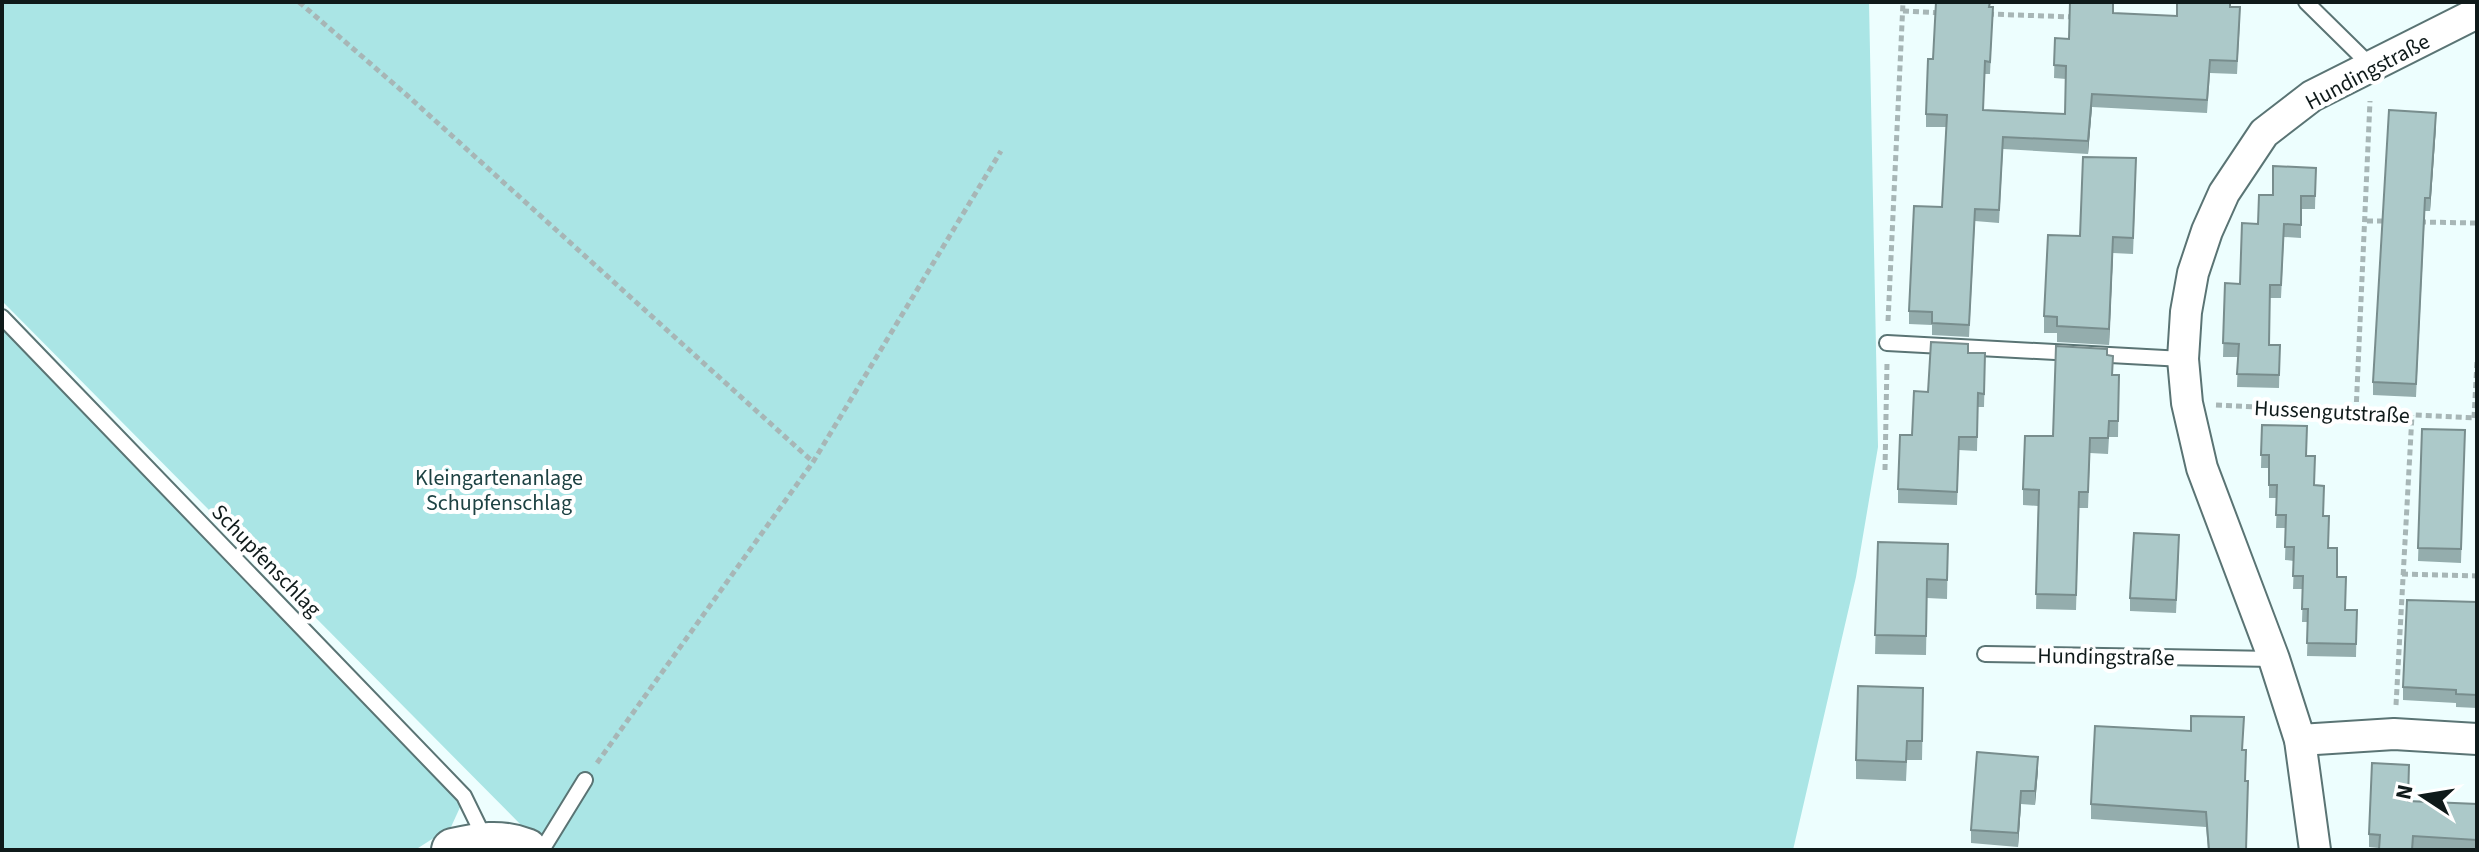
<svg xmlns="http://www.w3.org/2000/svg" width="2479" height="852" font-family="'Source Sans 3',sans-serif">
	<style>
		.green { fill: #aae5e5 }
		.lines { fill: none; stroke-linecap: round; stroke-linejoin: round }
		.lane-casing { stroke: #5a7474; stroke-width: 18 }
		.street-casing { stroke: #5a7474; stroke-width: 34 }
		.secondary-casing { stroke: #5a7474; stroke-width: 46 }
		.path { stroke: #a7b6b6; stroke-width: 5; stroke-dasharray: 6 4; stroke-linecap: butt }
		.lane { stroke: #fff; stroke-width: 14 }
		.street { stroke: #fff; stroke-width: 30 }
		.secondary { stroke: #fff; stroke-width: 42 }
		.wall { fill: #94adad }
		.shaded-wall { fill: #788d8d }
		.building { fill: #acc9c9; stroke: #788d8d; stroke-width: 2 }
		.labels { text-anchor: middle; stroke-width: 8; stroke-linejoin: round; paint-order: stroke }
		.street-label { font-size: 22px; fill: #0f1a1a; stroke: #fff }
		.park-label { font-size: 22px; fill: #1d4243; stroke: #fff }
	</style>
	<rect width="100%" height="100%" fill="#edfefe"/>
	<!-- green -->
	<g class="green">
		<polygon points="2,2 1869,2 1878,447 1856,577 1793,850 536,850 524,828 2,301"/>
		<polygon points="2,329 462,803 451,827 415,850 2,850"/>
	</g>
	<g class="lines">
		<defs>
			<g id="lane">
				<polyline points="2306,2 2371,66"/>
				<polyline points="2,317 464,796 486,841"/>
				<polyline points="1887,343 2183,359"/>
				<polyline points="1985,654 2274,659"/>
				<polyline points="542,850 585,780"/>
			</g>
			<g id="street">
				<polyline points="2300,740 2394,734 2477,739"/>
				<polyline points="2315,850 2300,740 2274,659 2202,468 2187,403 2183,359 2186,312 2193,273 2207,231 2224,193 2264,133 2312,96 2477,13"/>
			</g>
			<path id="secondary" d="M453,850c26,-6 47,-10 73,0"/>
		</defs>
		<!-- lane casing -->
		<use href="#lane" class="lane-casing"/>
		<!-- street casing -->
		<use href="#street" class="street-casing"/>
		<!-- secondary casing -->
		<use href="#secondary" class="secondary-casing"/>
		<!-- path -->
		<g class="path">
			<polyline points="299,2 409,97 813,462"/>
			<polyline points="1903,11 1942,13"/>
			<polyline points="1988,14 2074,17"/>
			<polyline points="2367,221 2390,221"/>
			<polyline points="2420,222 2477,223"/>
			<polyline points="1888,321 1903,2"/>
			<polyline points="2216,405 2477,418"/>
			<polyline points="2356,412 2370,101"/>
			<polyline points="2474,418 2477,362"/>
			<polyline points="1885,470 1887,363"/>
			<polyline points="2402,574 2477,576"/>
			<polyline points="2396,705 2412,415"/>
			<polyline points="597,763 813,462 1001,151"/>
		</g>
		<!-- lane -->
		<use href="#lane" class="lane"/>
		<!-- street -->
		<use href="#street" class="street"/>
		<!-- secondary -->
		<use href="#secondary" class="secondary"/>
	</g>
	<!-- wall -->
	<g class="wall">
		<polygon points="1990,7 1993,7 1990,74 1985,74 1983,110 2065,114 2066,79 2054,78 2055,38 2069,39 2113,13 2177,16 2230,7 2240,20 2237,74 2210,73 2207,113 2092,107 2088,154 2003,149 1999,223 1975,221 1969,337 1932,335 1932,325 1909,324 1909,311 1942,207 1946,127 1926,127 1926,114 1933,59"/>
		<polygon points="2436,126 2430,211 2425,211 2416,397 2373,395 2373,382"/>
		<polygon points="2316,168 2315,209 2301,209 2301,238 2284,237 2281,298 2270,298 2269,345 2280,345 2279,388 2237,387 2238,357 2223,357 2225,283 2240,284 2258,224 2273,195"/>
		<polygon points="2136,175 2133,254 2113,253 2109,345 2057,342 2057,333 2044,333 2044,316 2080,236"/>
		<polygon points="1968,353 1985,367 1984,407 1978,407 1977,451 1959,450 1957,505 1898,503 1898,489 1912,435 1928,392"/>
		<polygon points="2107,355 2112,375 2119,375 2118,437 2109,437 2108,454 2090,453 2088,508 2079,508 2076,610 2036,609 2038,506 2023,505 2023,489 2053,436"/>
		<polygon points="2262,425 2306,456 2323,516 2329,548 2345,610 2357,610 2356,657 2307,656 2308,622 2302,622 2303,589 2293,589 2294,561 2285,560 2286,528 2276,528 2277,498 2269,498 2269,468 2261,468"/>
		<polygon points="2422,429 2465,430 2461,563 2418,561"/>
		<polygon points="1878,542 1948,544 1947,599 1927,598 1926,655 1875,654"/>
		<polygon points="2179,549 2176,613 2130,611 2130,598"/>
		<polygon points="2477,602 2477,708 2456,707 2456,703 2403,700 2403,687"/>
		<polygon points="1923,707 1922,760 1907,760 1906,781 1856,779 1856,760"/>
		<polygon points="2243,750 2246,781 2247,850 2208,850 2206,827 2091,819 2091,804"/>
		<polygon points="2038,770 2035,805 2021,804 2018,847 1971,843 1971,830"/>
		<polygon points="2408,801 2477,804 2477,850 2379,850 2379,848 2369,847 2369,834"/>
	</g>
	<!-- shaded-wall -->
	<g class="shaded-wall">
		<polygon points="2092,94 2092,107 2088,154 2088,141"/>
		<polygon points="2436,113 2436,126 2430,211 2430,198"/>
		<polygon points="2113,237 2113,253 2109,345 2109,329"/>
		<polygon points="2038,757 2038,770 2035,805 2035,791"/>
		<polygon points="2021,791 2021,804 2018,847 2018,833"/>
	</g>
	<!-- building -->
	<g class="building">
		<polygon points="1936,2 1990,2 1989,7 1993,7 1990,62 1985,61 1983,110 2065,114 2066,66 2054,65 2055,38 2069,39 2070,2 2113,2 2113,13 2177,16 2177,2 2230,2 2230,7 2240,7 2237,61 2210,60 2207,100 2092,94 2088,141 2003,137 1999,210 1975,209 1969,325 1932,323 1932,312 1909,311 1914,206 1942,207 1947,115 1926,114 1928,59 1933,59"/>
		<polygon points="2389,110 2436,113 2430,198 2425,198 2416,384 2373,382"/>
		<polygon points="2083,157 2136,158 2133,238 2113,237 2109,329 2057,326 2057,317 2044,316 2048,235 2080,236"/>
		<polygon points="2273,166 2316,168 2315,196 2301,196 2301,225 2284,224 2281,285 2270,285 2269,345 2280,345 2279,375 2237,374 2239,344 2223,343 2225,283 2240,284 2242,223 2258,224 2259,195 2273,195"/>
		<polygon points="1931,342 1968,344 1968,353 1985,353 1984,394 1978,393 1977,437 1959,437 1957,492 1898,489 1900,435 1912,435 1914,391 1928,392"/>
		<polygon points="2056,346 2107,349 2107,355 2113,356 2112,375 2119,375 2118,421 2109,421 2108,438 2090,438 2088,492 2079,492 2076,595 2036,594 2039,490 2023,489 2025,436 2053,436"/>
		<polygon points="2262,425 2307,426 2306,456 2315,456 2314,485 2324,486 2323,516 2329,516 2328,548 2337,548 2337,577 2346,577 2345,610 2357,610 2356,644 2307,643 2308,609 2302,609 2303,576 2293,576 2294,547 2285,547 2286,515 2276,515 2277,485 2269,485 2269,455 2261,455"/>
		<polygon points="2422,429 2465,430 2461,549 2418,548"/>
		<polygon points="2134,533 2179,535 2176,600 2130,598"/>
		<polygon points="1878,542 1948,544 1947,580 1927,579 1926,636 1875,635"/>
		<polygon points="2407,600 2477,602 2477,695 2456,694 2456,690 2403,687"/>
		<polygon points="1858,686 1923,688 1922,741 1907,741 1906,762 1856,760"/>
		<polygon points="2191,716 2244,717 2242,750 2246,750 2245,781 2248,781 2246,850 2209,850 2206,812 2091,804 2095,726 2191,731"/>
		<polygon points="1977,752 2038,757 2035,791 2021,791 2018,833 1971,830"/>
		<polygon points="2372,763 2409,765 2408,801 2477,804 2477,840 2413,836 2412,850 2379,850 2380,835 2369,834"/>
	</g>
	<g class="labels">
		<!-- street labels -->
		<g class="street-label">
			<text transform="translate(2367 71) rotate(-28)" y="8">Hundingstraße</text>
			<text transform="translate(2332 411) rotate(3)" y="8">Hussengutstraße</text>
			<text transform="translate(267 560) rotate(46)" y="8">Schupfenschlag</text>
			<text transform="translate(2106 656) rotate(1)" y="8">Hundingstraße</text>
		</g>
		<!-- park labels -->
		<g class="park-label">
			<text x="499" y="485">Kleingartenanlage<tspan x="499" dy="25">Schupfenschlag</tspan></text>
		</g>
	</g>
	<!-- border -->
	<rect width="2479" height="852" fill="none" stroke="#0f1a1a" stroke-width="8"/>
	<!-- north arrow -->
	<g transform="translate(2423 796) rotate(282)" stroke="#ffffff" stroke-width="6" paint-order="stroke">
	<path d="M0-6L14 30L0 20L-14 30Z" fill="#0f1a1a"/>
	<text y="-12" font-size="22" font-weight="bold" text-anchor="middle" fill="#0f1a1a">N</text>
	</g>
</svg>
